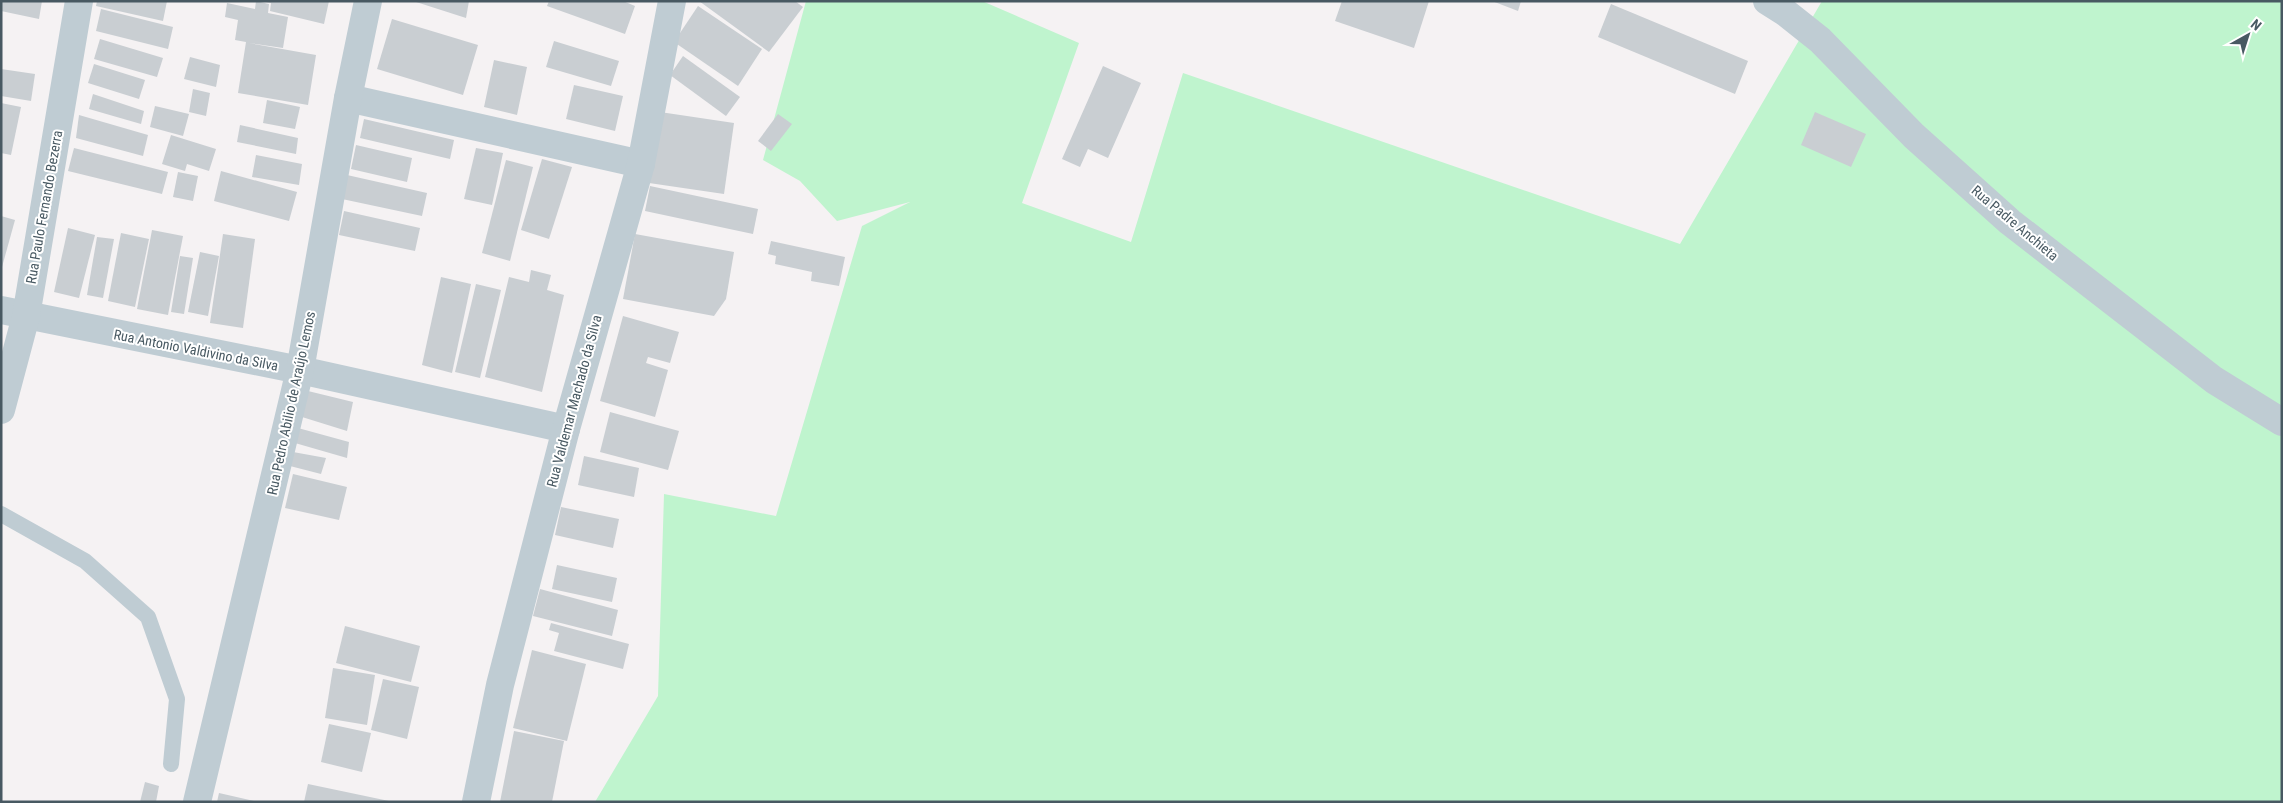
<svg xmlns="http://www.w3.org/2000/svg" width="2283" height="803" font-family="'Roboto Condensed',sans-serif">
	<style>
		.green { fill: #bff4ce }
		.building { fill: #c9ced2 }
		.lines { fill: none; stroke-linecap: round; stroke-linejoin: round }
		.service { stroke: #bfccd3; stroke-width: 16 }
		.minor { stroke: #bfccd3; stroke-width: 28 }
		.tertiary { stroke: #bfccd3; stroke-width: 28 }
		.labels { text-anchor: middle; stroke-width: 4; stroke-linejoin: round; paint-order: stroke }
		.street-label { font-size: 14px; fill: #485962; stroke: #fff }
	</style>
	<rect width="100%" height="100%" fill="#f5f2f3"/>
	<!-- green -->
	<polygon class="green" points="806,1 982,1 1079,43 1022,203 1131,242 1183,73 1680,244 1822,1 2282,1 2282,802 595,802 658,696 664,494 776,516 862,226 910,202 837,221 800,181 763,160"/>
	<!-- building -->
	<g class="building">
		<polygon points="1,1 42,1 39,19 1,11"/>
		<polygon points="97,1 167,1 163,21 96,6"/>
		<polygon points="256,1 269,4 268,13 288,17 283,48 249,43 316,55 308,105 238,93 246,42 235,40 238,20 225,17 227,3 255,9"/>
		<polygon points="329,1 324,24 270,11 271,3 266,2"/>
		<polygon points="413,1 469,1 466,18"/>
		<polygon points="549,1 623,1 635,6 625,34 547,6"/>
		<polygon points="699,1 795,1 803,7 769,52"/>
		<polygon points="1342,1 1429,1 1414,48 1335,21"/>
		<polygon points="1492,1 1521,1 1518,11"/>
		<polygon points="1611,4 1748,61 1735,94 1598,37"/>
		<polygon points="698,6 762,49 738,86 674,42"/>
		<polygon points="101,9 173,27 168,49 96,31"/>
		<polygon points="392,19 478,45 463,95 377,69"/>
		<polygon points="100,39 163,58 157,77 94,59"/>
		<polygon points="554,41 619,61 611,86 546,67"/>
		<polygon points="683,56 740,97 726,116 670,75"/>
		<polygon points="190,57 220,65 216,87 184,79"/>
		<polygon points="494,60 527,67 517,115 484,107"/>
		<polygon points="94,64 145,80 139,99 88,83"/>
		<polygon points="1103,66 1141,83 1108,158 1088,149 1080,167 1062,159"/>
		<polygon points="1,69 35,74 31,101 1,96"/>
		<polygon points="574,85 623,96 615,131 566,119"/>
		<polygon points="193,89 210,93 206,116 189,112"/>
		<polygon points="93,94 144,111 141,124 89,109"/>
		<polygon points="267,100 300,107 295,129 263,123"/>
		<polygon points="1,103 21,107 11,155 1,153"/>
		<polygon points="155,106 189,114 183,136 150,127"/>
		<polygon points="660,112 734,123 724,194 649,183"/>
		<polygon points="1815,112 1866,134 1851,167 1801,145"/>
		<polygon points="778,114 792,124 771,151 758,141"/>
		<polygon points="79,115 148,135 143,156 76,138"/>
		<polygon points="364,119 454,140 450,159 360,138"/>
		<polygon points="240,125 298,138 296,154 237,142"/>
		<polygon points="171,135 216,149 209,171 187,164 185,171 162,164"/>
		<polygon points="356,145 412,158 407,182 351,169"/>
		<polygon points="74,148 168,172 162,194 68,171"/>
		<polygon points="476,148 503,153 492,205 464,199"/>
		<polygon points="256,155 302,164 299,185 252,177"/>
		<polygon points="542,159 572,167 549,239 521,230"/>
		<polygon points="506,160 533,167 510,261 482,253"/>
		<polygon points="221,171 297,192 289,221 214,201"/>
		<polygon points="178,172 198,176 193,201 173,197"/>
		<polygon points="347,175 427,193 422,216 342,199"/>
		<polygon points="650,186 758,209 753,234 645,211"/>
		<polygon points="344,211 420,228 415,251 339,235"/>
		<polygon points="1,216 15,220 2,267 1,267"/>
		<polygon points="68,228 95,235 79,298 54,292"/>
		<polygon points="152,230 183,236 168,315 137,309"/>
		<polygon points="121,233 149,239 135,307 108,301"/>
		<polygon points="223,234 255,239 243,328 210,323"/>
		<polygon points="635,234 734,252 726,299 714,316 623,299"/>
		<polygon points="97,237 114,239 103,298 87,295"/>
		<polygon points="771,241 845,257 839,286 811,281 812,272 775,264 776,256 768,254"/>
		<polygon points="200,252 219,256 208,316 188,312"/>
		<polygon points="180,256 193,258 184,314 171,312"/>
		<polygon points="531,270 551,275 547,290 564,295 542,392 485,377 509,277 529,282"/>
		<polygon points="441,277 471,284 452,373 422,365"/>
		<polygon points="476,284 501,290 480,378 455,372"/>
		<polygon points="623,316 679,332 670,363 648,357 646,363 668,370 655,417 600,401"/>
		<polygon points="308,391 353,402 347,431 302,417"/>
		<polygon points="610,412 679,431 668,470 600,452"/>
		<polygon points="298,428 349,442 347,458 295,443"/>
		<polygon points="293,452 326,458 321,474 290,466"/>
		<polygon points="584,456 639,468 634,497 578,485"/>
		<polygon points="293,474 347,487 339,520 285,508"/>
		<polygon points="561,507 619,519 613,548 555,535"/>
		<polygon points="557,565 617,578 612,602 552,589"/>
		<polygon points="540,589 618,610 612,636 533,616"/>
		<polygon points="551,623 629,644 623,669 554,651 559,633 549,630"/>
		<polygon points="345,626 420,646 411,682 336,663"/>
		<polygon points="532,650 586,664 567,741 513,728"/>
		<polygon points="333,668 375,675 367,725 325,718"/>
		<polygon points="383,679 419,687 407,739 371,730"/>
		<polygon points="329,724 371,733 362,772 321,762"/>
		<polygon points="514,731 564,741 552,802 500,802"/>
		<polygon points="145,782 159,786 156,802 140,802"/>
		<polygon points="308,784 389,801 389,802 304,802"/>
		<polygon points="219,793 254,801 254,802 217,802"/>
	</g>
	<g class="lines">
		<!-- service -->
		<polyline class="service" points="1,514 85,561 148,617 177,699 171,764"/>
		<!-- minor -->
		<g class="minor">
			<polyline points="348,98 641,164"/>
			<polyline points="1,310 300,370 566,429"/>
			<polyline points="1,410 26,316 79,1"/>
			<polyline points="197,802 300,370 348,98 368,1"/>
			<polyline points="476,802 500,685 566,429 641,164 672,1"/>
		</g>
		<!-- tertiary -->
		<polyline class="tertiary" points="1767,1 1786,13 1820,40 1914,136 2010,222 2214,380 2282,422"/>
	</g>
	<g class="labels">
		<!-- street labels -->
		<g class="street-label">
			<text transform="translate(44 207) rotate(-80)" y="5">Rua Paulo Fernando Bezerra</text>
			<text transform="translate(2015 223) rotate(40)" y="5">Rua Padre Anchieta</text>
			<text transform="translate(196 350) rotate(11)" y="5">Rua Antonio Valdivino da Silva</text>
			<text transform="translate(574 401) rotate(-75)" y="5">Rua Valdemar Machado da Silva</text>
			<text transform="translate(291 403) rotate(-78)" y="5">Rua Pedro Abilio de Araújo Lemos</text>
		</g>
	</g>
	<!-- border -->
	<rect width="2283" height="803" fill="none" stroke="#485962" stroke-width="5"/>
	<!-- north arrow -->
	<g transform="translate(2248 35) rotate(39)" stroke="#ffffff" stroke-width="4" paint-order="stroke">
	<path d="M0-4L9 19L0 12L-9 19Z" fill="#485962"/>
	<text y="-8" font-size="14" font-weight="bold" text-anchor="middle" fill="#485962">N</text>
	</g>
</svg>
